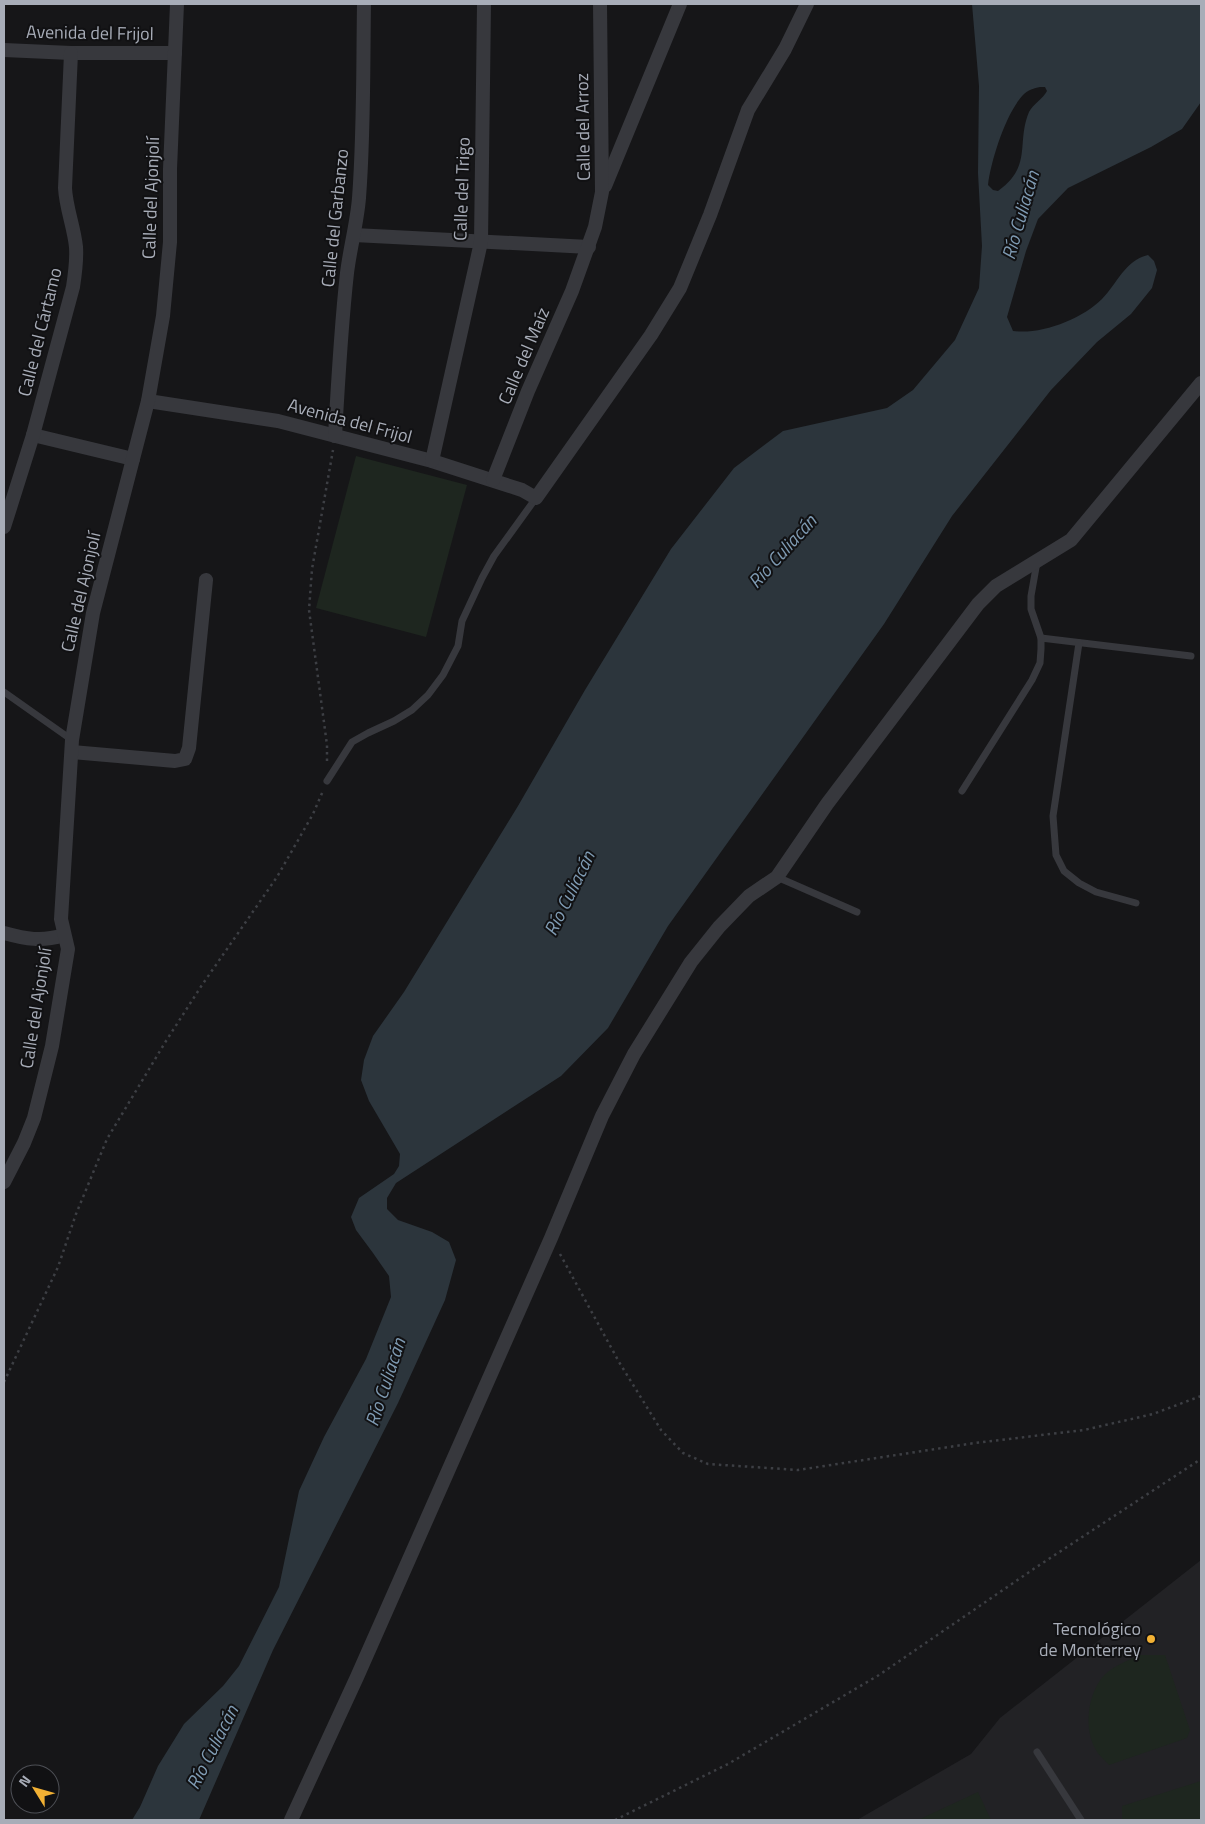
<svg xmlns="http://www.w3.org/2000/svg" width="1205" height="1824" font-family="'Titillium Web',sans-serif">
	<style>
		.built { fill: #222225 }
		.green { fill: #1e261f }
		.water { fill: #2c353c; fill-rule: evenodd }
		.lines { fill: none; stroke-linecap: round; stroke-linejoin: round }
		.path { stroke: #3d3f44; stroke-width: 2.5; stroke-dasharray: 2.5 4; stroke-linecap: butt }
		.lane { stroke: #37383d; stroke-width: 7 }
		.street { stroke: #37383d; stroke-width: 14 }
		.poi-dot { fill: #f2b134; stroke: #111113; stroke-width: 2 }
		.labels { text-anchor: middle; stroke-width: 4; stroke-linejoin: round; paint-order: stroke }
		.street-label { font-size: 18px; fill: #a8adb8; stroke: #111113 }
		.poi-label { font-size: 18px; fill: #a8adb8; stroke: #111113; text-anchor: end }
		.water-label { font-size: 19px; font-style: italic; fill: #7f9bb3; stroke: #111113 }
	</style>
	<rect width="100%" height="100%" fill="#161618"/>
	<!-- built -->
	<polygon class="built" points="1201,1560 1201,1820 857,1820 971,1754 1000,1718"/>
	<!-- green -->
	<g class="green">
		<polygon points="356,456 467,485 426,637 316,608"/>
		<path d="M1140,1655h25l25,75 -3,8 -78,27c-4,-5 -10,-9 -13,-15 -12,-20 -9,-52 5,-71 9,-12 26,-18 39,-24z"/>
		<polygon points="1201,1781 1201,1820 1122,1820 1122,1806"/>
		<polygon points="978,1792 991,1820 918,1820"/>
	</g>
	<!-- water -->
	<path class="water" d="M972,4h229v98l-19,27 -31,18 -83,41 -30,31 -12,32 -19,66 6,14c28,4 69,-12 89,-32 15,-15 23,-39 46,-44l6,6 3,9 -5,18 -21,26 -34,28 -46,48 -99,126 -68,108 -216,302 -60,102 -47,48 -165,107 -9,15v11l11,11 34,12 17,10 7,18 -11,40 -47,103 -125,247 -74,170h-67l8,-13 18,-41 26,-42 39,-38 16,-20 40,-79 20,-96 25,-54 42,-78 25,-62 -2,-21 -16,-23 -17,-23 -5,-13 8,-19 35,-24 5,-8 1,-12 -31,-53 -8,-21 3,-20 9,-24 31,-44 114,-186 67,-116 86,-141 63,-81 49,-37 104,-23 26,-18 42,-50 24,-52 3,-42 -4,-73 1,-87zM1040,87h5l2,4c-4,8 -14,13 -18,21 -13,31 4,54 -31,79l-5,-1 -5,-5c3,-25 18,-72 35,-90 5,-5 11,-7 17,-8z"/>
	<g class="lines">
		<!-- path -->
		<g class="path">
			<polyline points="327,761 327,745 309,610 312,569 333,450"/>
			<polyline points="560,1254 619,1362 661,1430 683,1453 708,1464 798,1470 975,1443 1084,1430 1153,1414 1201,1396"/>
			<polyline points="4,1382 58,1267 76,1214 107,1139 166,1041 202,985 277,877 313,814 323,791"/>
			<polyline points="615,1820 728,1764 879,1675 1035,1568 1201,1459"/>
		</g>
		<!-- lane -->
		<g class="lane">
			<polyline points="1041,638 1191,656"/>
			<polyline points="1079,643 1053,816 1056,855 1064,871 1079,883 1096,892 1136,903"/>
			<polyline points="4,692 72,740"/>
			<polyline points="327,781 352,742 368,733 394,721 412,710 428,695 443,675 458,646 462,621 482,578 494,556 536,498"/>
			<polyline points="962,791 1032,680 1040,663 1041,649 1041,638 1031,609 1031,596 1037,562"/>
			<polyline points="777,877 857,912"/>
			<polyline points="1037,1752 1081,1820"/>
		</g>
		<!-- street -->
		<g class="street">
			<polyline points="4,50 71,53 175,53"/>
			<polyline points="605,186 680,4"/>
			<polyline points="354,235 589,247"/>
			<polyline points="148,401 278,421 432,461 522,490 536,498 651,335 680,288 710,215 748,110 785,49 807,4"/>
			<polyline points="33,435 133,459"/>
			<path d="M335,436c3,-55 6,-109 12,-163 3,-25 10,-50 12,-75 5,-65 4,-130 5,-194"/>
			<polyline points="432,461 481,242 484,4"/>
			<polyline points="493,480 528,391 572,291 595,227 602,192 600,4"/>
			<path d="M4,527l29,-92 40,-148c2,-13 4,-26 3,-40 -2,-20 -10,-39 -11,-59l6,-135"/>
			<polyline points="72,752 175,761 185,759 189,748 206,580"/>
			<path d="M4,933c22,6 37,9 60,2"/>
			<polyline points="4,1182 24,1143 34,1118 52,1046 68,949 61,919 72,740 93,613 148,401 163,316 170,242 170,169 177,4"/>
			<polyline points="291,1820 357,1677 551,1238 602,1116 634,1054 691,962 719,927 749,896 777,877 827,804 978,604 996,586 1071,540 1201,383"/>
		</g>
	</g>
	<!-- markers -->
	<circle class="poi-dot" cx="1151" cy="1639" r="5"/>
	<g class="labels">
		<!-- street labels -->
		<g class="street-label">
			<text transform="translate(90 33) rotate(1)" y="6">Avenida del Frijol</text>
			<text transform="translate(583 127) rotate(-91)" y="6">Calle del Arroz</text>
			<text transform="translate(462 189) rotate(-88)" y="6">Calle del Trigo</text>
			<text transform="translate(151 198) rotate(-88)" y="6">Calle del Ajonjolí</text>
			<text transform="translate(335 218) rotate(-84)" y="6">Calle del Garbanzo</text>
			<text transform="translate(40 332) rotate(-76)" y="6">Calle del Cártamo</text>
			<text transform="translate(524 356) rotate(-67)" y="6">Calle del Maíz</text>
			<text transform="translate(350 421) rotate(15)" y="6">Avenida del Frijol</text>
			<text transform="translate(81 592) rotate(-77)" y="6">Calle del Ajonjolí</text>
			<text transform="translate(36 1008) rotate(-81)" y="6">Calle del Ajonjolí</text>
		</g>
		<!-- poi labels -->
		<g class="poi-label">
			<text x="1141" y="1635">Tecnológico<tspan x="1141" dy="21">de Monterrey</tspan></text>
		</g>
		<!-- water labels -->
		<g class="water-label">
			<text transform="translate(1020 215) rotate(-74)" y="7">Río Culiacán</text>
			<text transform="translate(782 551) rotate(-48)" y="7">Río Culiacán</text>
			<text transform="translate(569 893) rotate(-64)" y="7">Río Culiacán</text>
			<text transform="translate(385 1382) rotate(-72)" y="7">Río Culiacán</text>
			<text transform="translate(212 1747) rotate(-63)" y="7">Río Culiacán</text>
		</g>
	</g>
	<!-- border -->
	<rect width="1205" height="1824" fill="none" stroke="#a8adb8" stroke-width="10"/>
	<!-- north arrow -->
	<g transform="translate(35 1789) rotate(307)"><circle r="24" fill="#111113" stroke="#4d4f55"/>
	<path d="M0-4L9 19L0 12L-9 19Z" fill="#f2b134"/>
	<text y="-8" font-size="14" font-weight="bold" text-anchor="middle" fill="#a8adb8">N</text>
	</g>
</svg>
